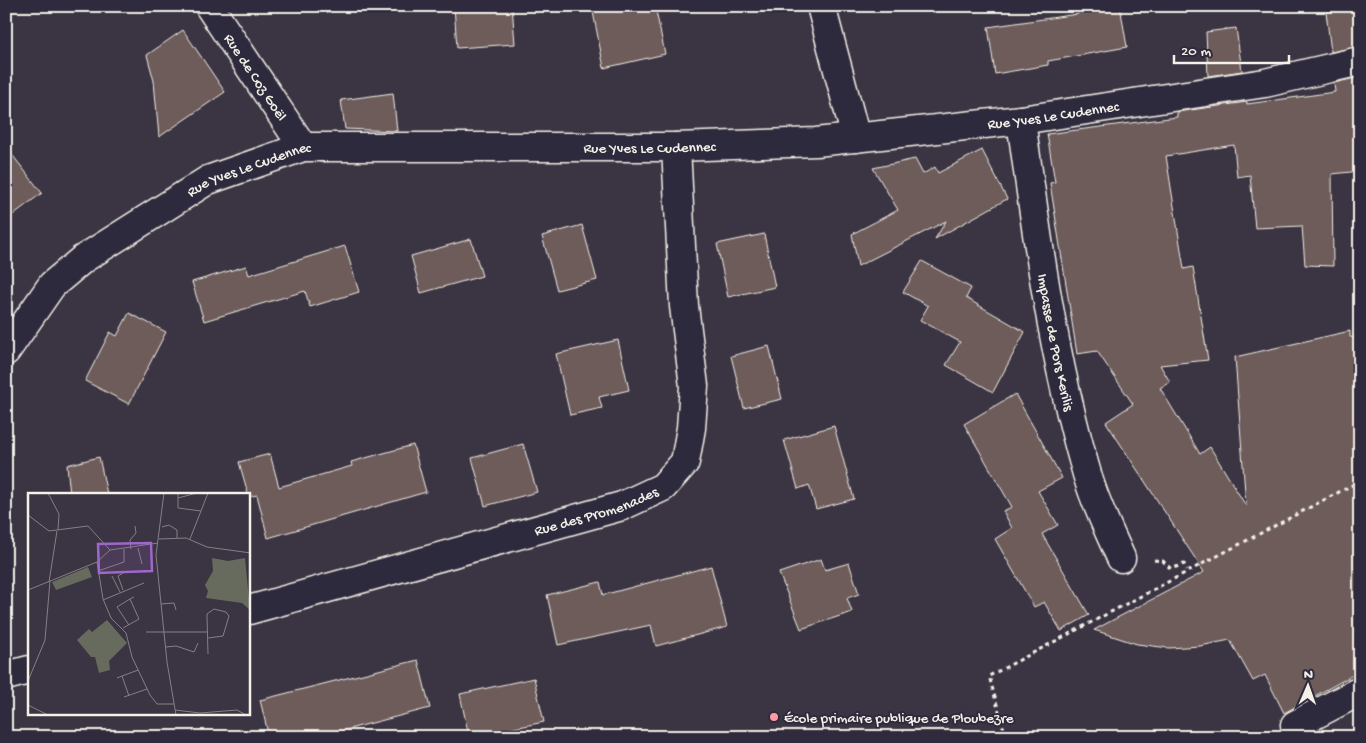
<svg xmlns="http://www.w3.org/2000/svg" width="1366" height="743" font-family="'Gochi Hand',sans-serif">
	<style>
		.building { fill: #6d5c5a; stroke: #f4f1e8 }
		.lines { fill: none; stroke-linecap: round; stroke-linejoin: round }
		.minor-casing { stroke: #f4f1e8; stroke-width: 31 }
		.path { stroke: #f4f1e8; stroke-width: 3; stroke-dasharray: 4 4; stroke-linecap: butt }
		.minor { stroke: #2f2a3d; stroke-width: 28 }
		.poi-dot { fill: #ff9aa2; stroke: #2f2a3d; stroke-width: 2 }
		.labels { text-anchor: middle; stroke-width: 4; stroke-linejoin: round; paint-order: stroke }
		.street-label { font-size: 15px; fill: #f4f1e8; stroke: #2f2a3d }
		.poi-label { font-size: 15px; fill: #f4f1e8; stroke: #2f2a3d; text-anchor: start }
		.inset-road { fill: none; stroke: #858085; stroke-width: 1 }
		.view { fill: #9f67cb; fill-opacity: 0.15; stroke: #9f67cb; stroke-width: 2.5 }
		.inset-edge { fill: none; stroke: #f4f1e8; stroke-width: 2.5 }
	</style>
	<rect width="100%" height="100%" fill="#3b3443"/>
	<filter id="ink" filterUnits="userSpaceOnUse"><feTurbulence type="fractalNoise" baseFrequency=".02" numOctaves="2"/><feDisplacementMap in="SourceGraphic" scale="10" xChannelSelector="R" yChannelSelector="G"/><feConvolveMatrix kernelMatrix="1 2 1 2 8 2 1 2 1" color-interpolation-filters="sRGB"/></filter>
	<g filter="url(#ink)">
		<!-- building -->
		<g class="building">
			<polygon points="454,6 512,6 515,44 457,48"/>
			<polygon points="621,6 655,6 665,54 604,68 593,12"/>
			<polygon points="1077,6 1120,6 1127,47 1048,61 1048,65 995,74 988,27 1078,14"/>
			<polygon points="1360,9 1360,46 1331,52 1326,12"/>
			<polygon points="1236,28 1242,71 1208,76 1206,32"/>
			<polygon points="183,30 225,92 159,137 154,81 147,55"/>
			<polygon points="1360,77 1360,171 1332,174 1333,266 1305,265 1302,226 1255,228 1250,175 1237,177 1234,145 1166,156 1184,269 1193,267 1208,360 1160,365 1170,382 1160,388 1200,454 1210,447 1246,506 1235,357 1350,331 1350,337 1360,338 1360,671 1284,713 1265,675 1253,681 1230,640 1200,646 1169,648 1137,644 1094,630 1204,572 1106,422 1133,404 1097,351 1077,354 1050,183 1055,182 1047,134 1177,117 1177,112 1247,102 1247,104 1335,92 1334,83"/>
			<polygon points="393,93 397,131 345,129 341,100"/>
			<polygon points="6,147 42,193 6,220"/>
			<polygon points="982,150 1007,199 935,239 946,221 858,266 852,234 898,210 873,168 915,159 923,174 935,167 938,173"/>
			<polygon points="582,225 597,280 557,290 542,236"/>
			<polygon points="764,234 775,287 728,297 717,244"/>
			<polygon points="471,239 482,276 421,293 411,256"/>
			<polygon points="345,246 359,292 310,307 305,291 204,321 192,282 246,266 249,275"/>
			<polygon points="922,261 971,288 966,298 1025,332 993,392 946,365 960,342 920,320 928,306 903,292"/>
			<polygon points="129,313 166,332 129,404 85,381 110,332 117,336"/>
			<polygon points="618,340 629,390 599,397 602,408 570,415 556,354"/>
			<polygon points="769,346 782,399 744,408 731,356"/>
			<polygon points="1015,394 1062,478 1038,491 1058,525 1042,534 1089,615 1061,631 1044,602 1034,607 995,539 1012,528 1003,511 1012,507 964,424"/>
			<polygon points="834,426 854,499 816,509 809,485 798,489 784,440"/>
			<polygon points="523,444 537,492 485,506 472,458"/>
			<polygon points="413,445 426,492 268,538 257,495 249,497 239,462 270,454 279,487 352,466 351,462"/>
			<polygon points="99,457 107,494 70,494 67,465"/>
			<polygon points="821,559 825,570 849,563 859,594 847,598 852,612 801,629 779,573"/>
			<polygon points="711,566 727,627 656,646 651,625 558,645 547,595 600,582 603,595"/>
			<polygon points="418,660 430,708 318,737 269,737 260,700"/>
			<polygon points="534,678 544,722 469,737 460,694"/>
		</g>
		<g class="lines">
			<defs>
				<g id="minor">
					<path id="s1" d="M209,6l94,141"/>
					<polyline points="821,6 856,138"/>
					<path id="s2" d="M1021,120c16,119 32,238 66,354 8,29 22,57 34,84"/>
					<path id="s3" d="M6,351l46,-66 31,-26 125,-79 95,-33h373l140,-5 205,-22 244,-37 95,-22"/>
					<path id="s4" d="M249,610l373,-104 41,-19 22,-25 6,-34 3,-42 -10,-80 -8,-159"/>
					<polyline points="6,676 29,670"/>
					<polyline points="1295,725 1360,691"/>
				</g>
			</defs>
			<!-- minor casing -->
			<use href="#minor" class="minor-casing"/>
			<!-- path -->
			<g class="path">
				<polyline points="1154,560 1163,561 1171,569 1184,564 1187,570"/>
				<polyline points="1006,737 989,676 1360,481"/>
			</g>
			<!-- minor -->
			<use href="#minor" class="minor"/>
		</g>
	</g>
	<!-- markers -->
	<circle class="poi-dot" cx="774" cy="717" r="5"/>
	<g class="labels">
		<!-- street labels -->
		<g class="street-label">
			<text dy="5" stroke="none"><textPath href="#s1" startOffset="85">Rue de Coz Goël</textPath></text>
			<text dy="5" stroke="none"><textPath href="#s3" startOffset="1121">Rue Yves Le Cudennec</textPath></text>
			<text dy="5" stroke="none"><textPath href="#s3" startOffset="716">Rue Yves Le Cudennec</textPath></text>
			<text dy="5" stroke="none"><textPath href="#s3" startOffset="311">Rue Yves Le Cudennec</textPath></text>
			<text dy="5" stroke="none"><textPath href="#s2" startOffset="225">Impasse de Pors Kerilis</textPath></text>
			<text dy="5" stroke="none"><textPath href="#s4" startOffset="361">Rue des Promenades</textPath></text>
		</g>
		<!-- poi labels -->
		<g class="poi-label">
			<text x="784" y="722">École primaire publique de Ploubezre</text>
		</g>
	</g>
	<!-- overview -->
	<g transform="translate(28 493)">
		<rect width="222" height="222" fill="#3b3443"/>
		<path d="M184,65l16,3 17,-3 5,52 -8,-7 -36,-5 2,-7 -3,-6 8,-14zM60,74l4,10 -36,13 -4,-8zM79,127l20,23 -18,18 1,9 -11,3 -4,-16h-4l-14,-17 12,-11 3,3z" fill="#676b5d"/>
		<path class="inset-road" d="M20,0l11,21 -1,16M136,0l-8,62 11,107 9,53M150,0v15l23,3M150,5l19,-5M0,22l21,16 39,-5 22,24M134,34l7,-2 8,5v8M131,46l27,-1 21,9 44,6M162,46l18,-46M110,55l4,16M103,56l-1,-9 6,-7 -1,-7M69,69l6,37 8,19 15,15 6,24 18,38 7,9h17M70,78l26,-9v-13M95,80l-5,3 5,14M84,83l8,16M21,89l8,-51M0,97l69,-28 13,-12 48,-7M75,107l41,-17M133,111l13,-1 2,7M101,132l-12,-18 13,-8M95,135l16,-9 -9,-20 4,-2M118,139h62M180,145l15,-2 6,-20 -3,-4 -12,-3 -7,5v3l1,37M138,154l10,-1 18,6 4,-9M94,183l7,20M89,185l21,-8M0,188l17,-41 5,-59M96,204l23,-8M0,212l20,10M147,217l25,3 37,-3 9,5"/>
		<path class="view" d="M123,50l1,28 -53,2 -1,-29z"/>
		<rect width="222" height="222" class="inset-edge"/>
	</g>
	<!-- margin -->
	<rect width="1366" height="743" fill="none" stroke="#2f2a3d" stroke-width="25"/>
	<rect x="12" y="12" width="1341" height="718" fill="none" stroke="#f4f1e8" stroke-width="2" filter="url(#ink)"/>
	<!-- north arrow -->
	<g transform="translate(1308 686) rotate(2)" stroke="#2f2a3d" stroke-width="4" paint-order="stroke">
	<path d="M0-4L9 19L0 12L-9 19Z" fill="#f4f1e8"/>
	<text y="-8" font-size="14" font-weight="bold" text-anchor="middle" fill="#f4f1e8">N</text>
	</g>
	<!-- scale -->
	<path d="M1174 55v8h115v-8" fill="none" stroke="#f4f1e8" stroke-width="2.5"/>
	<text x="1181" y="55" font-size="15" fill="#f4f1e8" stroke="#2f2a3d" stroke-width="4" paint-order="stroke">20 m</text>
</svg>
